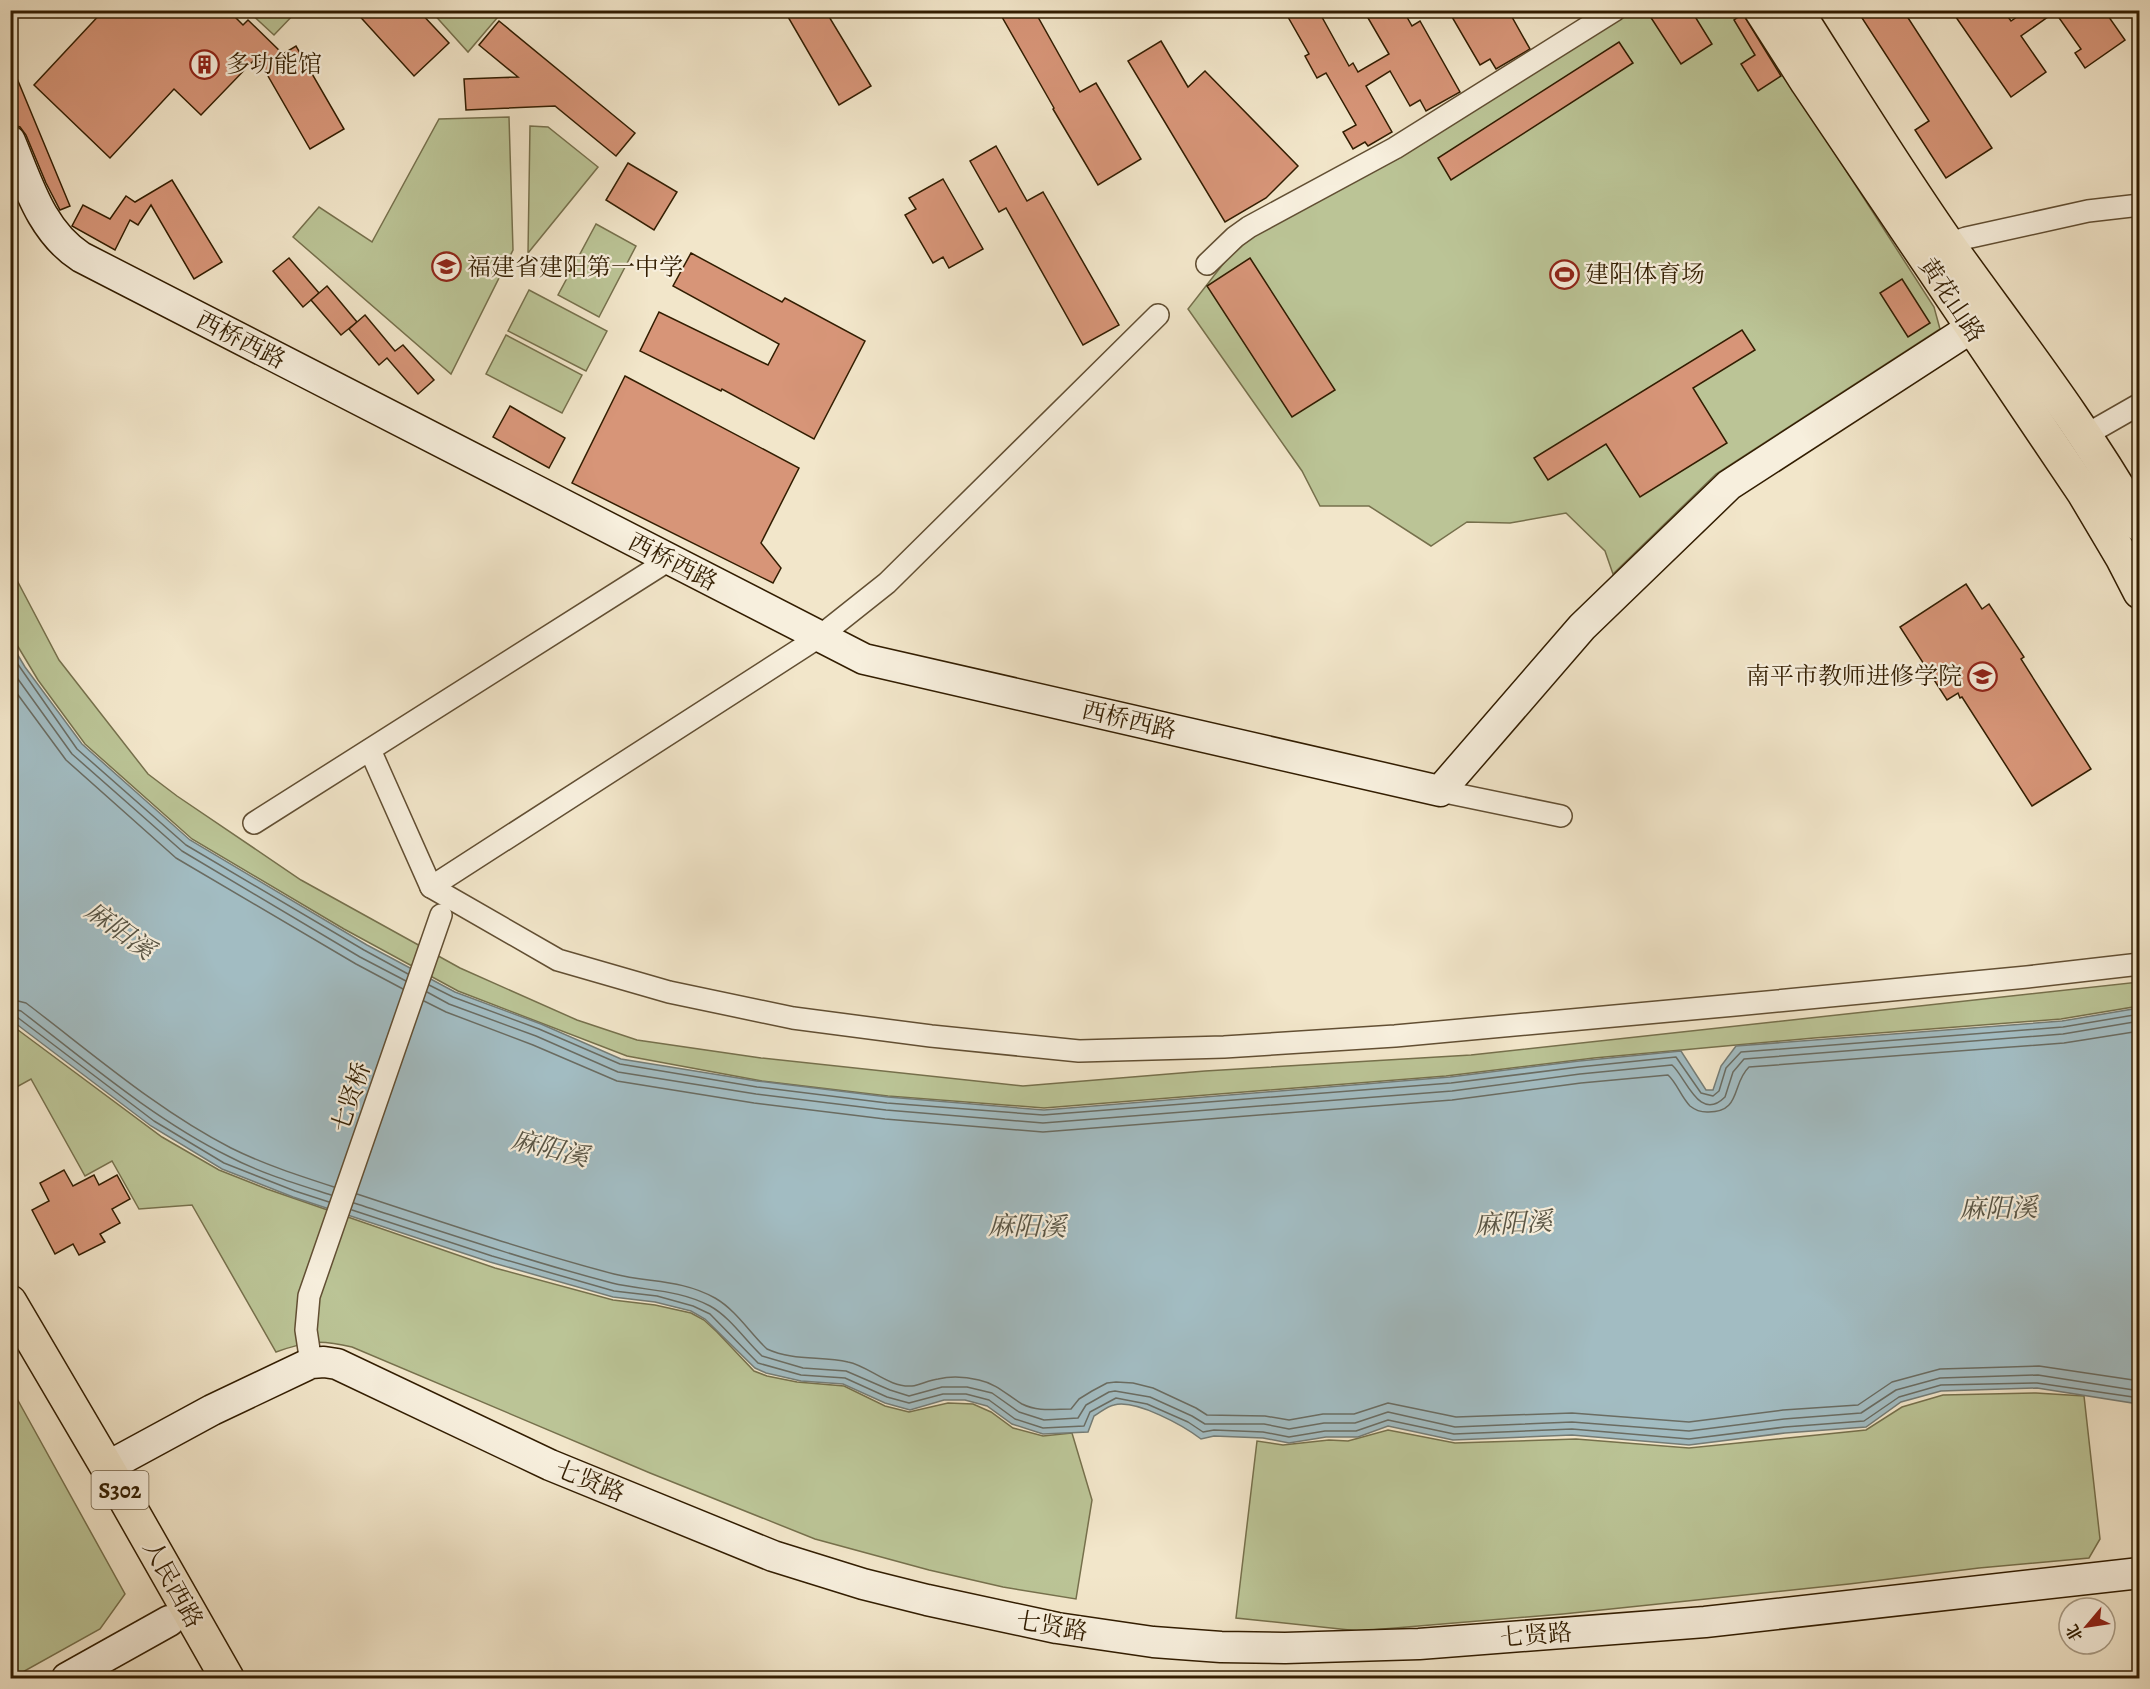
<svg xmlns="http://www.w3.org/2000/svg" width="2150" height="1689" font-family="Alegreya,'Noto Serif SC',serif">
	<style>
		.green { fill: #bbc496; stroke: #76704c; stroke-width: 1.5 }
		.water { fill: #a2bcc2; stroke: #757c75; stroke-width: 1.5 }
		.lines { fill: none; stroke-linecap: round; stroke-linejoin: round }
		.shore { stroke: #6a6c62; stroke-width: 1.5 }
		.building { fill: #d79578; stroke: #321d01; stroke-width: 1.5 }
		.street-casing { stroke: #624f33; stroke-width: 24 }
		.secondary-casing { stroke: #321d01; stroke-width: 33 }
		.primary-casing { stroke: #321d01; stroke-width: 36 }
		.highway-casing { stroke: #321d01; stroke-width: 36 }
		.street { stroke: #f7efdd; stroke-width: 21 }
		.secondary { stroke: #f7efdd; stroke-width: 30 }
		.primary { stroke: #f2e6ca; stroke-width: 33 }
		.highway { stroke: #f2e6ca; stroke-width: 33 }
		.labels { text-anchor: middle; stroke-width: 4.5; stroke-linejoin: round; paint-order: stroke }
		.shield { fill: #f7efdd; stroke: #6d5c43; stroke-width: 1.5 }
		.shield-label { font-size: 22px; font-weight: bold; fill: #321d01 }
		.poi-label { font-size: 24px; fill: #321d01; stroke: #f7efdd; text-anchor: start }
		.street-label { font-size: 24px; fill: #321d01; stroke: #f7efdd }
		.water-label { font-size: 26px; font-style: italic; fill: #595545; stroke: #f7efdd }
	</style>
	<rect width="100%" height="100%" fill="#f2e6ca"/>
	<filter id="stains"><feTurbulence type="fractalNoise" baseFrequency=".00333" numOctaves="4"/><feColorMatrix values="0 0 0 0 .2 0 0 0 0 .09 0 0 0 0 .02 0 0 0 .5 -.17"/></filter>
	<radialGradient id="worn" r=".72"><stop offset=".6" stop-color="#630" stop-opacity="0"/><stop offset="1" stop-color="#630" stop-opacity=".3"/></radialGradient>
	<!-- green -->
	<g class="green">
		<polygon points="1745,10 1818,127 1934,307 1940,329 1716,474 1613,574 1605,551 1566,513 1510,523 1467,522 1431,546 1369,506 1320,506 1302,471 1188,309 1241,241 1399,158 1633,11"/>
		<polygon points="248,11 297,11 274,35"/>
		<polygon points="431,11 503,11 468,52"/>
		<polygon points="509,117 513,250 451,374 293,237 319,207 372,242 439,119"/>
		<polygon points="530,126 548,127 598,167 528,253"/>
		<polygon points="596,224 636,246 599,317 558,295"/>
		<polygon points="529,290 607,331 586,371 508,331"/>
		<polygon points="506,335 582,375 562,413 486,374"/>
		<polygon points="10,567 59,660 148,774 177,796 301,880 460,968 577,1020 637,1040 761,1058 1023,1086 1205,1071 1471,1055 2139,982 2139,1006 2061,1019 1814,1038 1594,1058 1446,1076 1044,1108 888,1096 762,1081 627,1056 458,991 344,929 192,839 85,744 38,680 11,635"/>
		<path d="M10,1024l152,113 57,33 48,19 228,79 118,32 42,5 36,8 13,7 13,12 37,39 13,5 30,6 47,4 41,20 24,6 39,-9 25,1 18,8 22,16 30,8 29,-3 20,67 -16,99 -73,-12 -74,-17 -114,-31 -165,-66 -298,-126c-33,-8 -45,-6 -76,5l-84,-147 -53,4 -27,-48 -27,15 -54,-97 -18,10 -3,-4z"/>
		<polygon points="10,1386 125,1594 100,1629 12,1678 10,1678"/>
		<polygon points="2036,1393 2084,1396 2100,1539 2089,1558 1979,1568 1849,1584 1563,1614 1359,1631 1236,1618 1257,1441 1283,1445 1329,1440 1348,1441 1388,1430 1455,1443 1576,1439 1689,1448 1866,1430 1902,1407 1943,1395"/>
	</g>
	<!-- water -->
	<path class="water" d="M10,642l15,25 57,77 108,96 177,105 88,47 86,32 80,35 136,22 131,16 156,13 406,-33 129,-16 102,-10 25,39h7l8,-24 15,-20 326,-25 77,-13v396l-102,-16 -96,3 -40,11 -35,25 -81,6 -96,12 -117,-10 -119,5 -65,-14 -30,11h-32l-37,6 -26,-5 -49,-2 -13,3c-17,-13 -65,-40 -87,-34 -7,1 -14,8 -20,11l-6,16 -45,2 -31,-10 -25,-18 -22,-6h-21l-34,10 -25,-7 -42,-19 -42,-3 -35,-8 -11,-5 -50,-49 -14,-8 -36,-9 -42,-5 -123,-35 -197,-65 -71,-28 -71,-43 -140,-106z"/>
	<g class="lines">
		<!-- shore -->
		<g class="shore">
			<polyline points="10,653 77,749 186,845 364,950 408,974"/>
			<polyline points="10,668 72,754 182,851 360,957 406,981"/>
			<polyline points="10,684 66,760 176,858 356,964 403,989"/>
			<polyline points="429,985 453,997 539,1029 620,1064 757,1087 887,1103 1043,1115 1451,1083 1579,1067 1676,1057 1701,1093 1713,1096 1719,1091 1726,1068 1741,1052 2063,1027 2140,1014"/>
			<path d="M427,992l22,12 87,32 82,36 138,22 130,16 157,13 409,-32 128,-17 92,-9c14,12 27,58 53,32l8,-25 11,-13 319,-25 77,-13"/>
			<path d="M10,999l16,4c66,50 131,107 205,145 32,16 69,28 103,39"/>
			<path d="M424,1001l22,11 87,33 84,36 137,22 131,16 158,13 409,-32 129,-17 87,-8c9,8 13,22 22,31 5,4 11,6 17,6 35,1 24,-28 42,-45l315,-24 76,-12"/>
			<path d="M10,1008l11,3c65,50 134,109 207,145 32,17 69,28 103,39"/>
			<polyline points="10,1016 17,1017 154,1121 224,1163 295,1191 329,1202"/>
			<path d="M357,1194c85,28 170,57 257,80 35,9 67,5 101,24 21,12 35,35 52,51 26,12 54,7 81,13 21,4 41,26 64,24 8,-1 17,-6 26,-7 13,-3 28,-2 41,1 18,4 28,15 43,24 16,8 32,5 49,5l8,-10 13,-8 15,-8 9,-1 17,1 20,5 43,20 11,7 58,1 24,4 34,-6h31l34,-11 68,14 116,-4 117,9 94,-12 75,-5 34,-23 48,-13 99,-3 101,15"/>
			<path d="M354,1203c86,28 171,57 258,80 33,8 66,6 98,23 20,11 35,34 52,50l41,12 43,3 44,19 19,6 33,-9h25l25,6 27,19 25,8 34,-2 8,-13 23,-13 6,-1 35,6 42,19 13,8h59l25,5 35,-6h31l33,-11 67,15 117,-5 117,9 95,-12 77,-6 35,-23 44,-12 98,-3 102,16"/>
			<polyline points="352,1210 492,1256 614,1291 657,1296 693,1306 710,1314 758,1363 801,1375 845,1378 887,1397 909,1403 943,1394 966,1394 989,1400 1015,1419 1043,1428 1084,1426 1090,1412 1116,1398 1147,1404 1188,1422 1203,1432 1214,1430 1263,1432 1289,1437 1325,1431 1356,1431 1388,1420 1454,1434 1572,1429 1689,1439 1785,1427 1864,1421 1899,1397 1941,1385 2037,1383 2140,1398"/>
		</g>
	</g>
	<!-- building -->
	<g class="building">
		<polygon points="104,10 228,10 243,25 248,20 283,54 296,46 344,129 310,149 257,57 201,115 174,89 110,158 34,85"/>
		<polygon points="354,10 418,10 449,43 414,76"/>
		<polygon points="784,10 825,10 871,86 839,105"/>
		<polygon points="998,10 1034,10 1080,92 1096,83 1141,159 1098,185 1053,109 1054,108"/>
		<polygon points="1284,10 1318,10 1349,66 1353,63 1358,72 1389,54 1368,18 1373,15 1370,10 1403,10 1412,26 1420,21 1460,92 1426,111 1420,100 1410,106 1390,71 1366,86 1392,132 1368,146 1365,142 1353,149 1343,132 1356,125 1326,73 1317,78 1305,56 1309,54"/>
		<polygon points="1463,10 1508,10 1530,49 1496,69 1490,59 1480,65 1452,17"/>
		<polygon points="1646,10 1691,10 1712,44 1681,64"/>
		<polygon points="1873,10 1903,10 1992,148 1946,178 1915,130 1929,121 1862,18"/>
		<polygon points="1951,10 2003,10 2011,21 2027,10 2104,10 2125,40 2085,68 2075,53 2081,49 2055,12 2021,36 2046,72 2011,97"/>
		<polygon points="1743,14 1781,76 1758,91 1741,64 1755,55 1734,20"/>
		<polygon points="499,21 635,133 616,156 555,106 466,110 464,79 518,77 479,45"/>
		<polygon points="1161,41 1188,87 1205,71 1298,166 1266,198 1225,222 1128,61"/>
		<polygon points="1619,42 1633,63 1451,180 1438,158"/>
		<polygon points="11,64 70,206 60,210 46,183 26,135 20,127 10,124"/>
		<polygon points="996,146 1027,201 1043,192 1119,325 1083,345 1006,208 999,212 970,161"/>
		<polygon points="628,163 677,192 654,230 606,200"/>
		<polygon points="943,179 983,249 949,268 943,257 933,263 905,215 916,209 909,198"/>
		<polygon points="172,180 222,262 194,279 151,205 138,225 130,220 115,250 72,226 83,205 110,219 126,196 135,202"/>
		<polygon points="691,253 782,302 785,298 865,341 814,439 722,389 721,391 640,351 659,312 768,365 779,344 673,286"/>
		<polygon points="289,258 319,293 303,307 273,271"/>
		<polygon points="1250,258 1335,390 1292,417 1207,286"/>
		<polygon points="1902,279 1930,323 1908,337 1880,293"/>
		<polygon points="327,286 357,322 341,335 311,300"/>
		<polygon points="365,315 395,351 403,345 434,380 418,394 387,358 379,365 349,329"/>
		<polygon points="1742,330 1755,350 1693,388 1727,443 1640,497 1606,444 1548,480 1534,458"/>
		<polygon points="625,376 799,468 761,543 781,568 773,583 572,483"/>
		<polygon points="510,406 565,438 549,468 493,437"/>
		<polygon points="1966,584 1982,609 1989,604 2024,657 2021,659 2091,769 2032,806 1962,697 1960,698 1958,693 1947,700 1900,627"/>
		<polygon points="64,1170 73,1186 94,1175 99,1185 117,1175 130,1199 112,1209 120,1223 100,1234 105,1242 79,1255 73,1244 55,1254 32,1210 49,1201 40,1183"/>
	</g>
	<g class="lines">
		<defs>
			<g id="street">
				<polyline points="1949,244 1966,238 2088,211 2140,205"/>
				<polyline points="1207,264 1235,237 1249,227 1395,148 1615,10"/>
				<polyline points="2084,436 2140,404"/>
				<polyline points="370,750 431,887 558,960 669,992 793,1018 931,1036 1079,1051 1224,1047 1395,1036 1735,1005 2027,977 2140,964"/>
				<polyline points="1440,791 1561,816"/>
				<polyline points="254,823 669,560"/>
				<polyline points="431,887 819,637 887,583 1158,315"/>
				<polyline points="311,1363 306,1330 309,1296 441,915"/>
			</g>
			<g id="secondary">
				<path d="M10,141c18,43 31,90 71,116l783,402 576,132 142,-164 147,-142 242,-157"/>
				<polyline points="107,1467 212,1410 311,1363 324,1362 337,1364 550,1465 773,1556 863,1584 927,1600 1057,1628 1153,1642 1221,1647 1285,1648 1419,1644 1705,1622 2140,1573"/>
				<polyline points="67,1678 169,1621"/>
			</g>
			<g id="primary">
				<polyline points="1761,10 1807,82 2084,493 2122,557 2140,592"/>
				<path d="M1796,10c51,80 100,160 154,237 65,91 135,180 190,278"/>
			</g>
			<polyline id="highway" points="10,1302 107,1467 227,1678"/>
		</defs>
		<!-- street casing -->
		<use href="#street" class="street-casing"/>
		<!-- secondary casing -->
		<use href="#secondary" class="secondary-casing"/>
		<!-- primary casing -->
		<use href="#primary" class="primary-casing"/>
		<!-- highway casing -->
		<use href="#highway" class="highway-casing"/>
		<!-- street -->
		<use href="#street" class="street"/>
		<!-- secondary -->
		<use href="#secondary" class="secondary"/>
		<!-- primary -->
		<use href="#primary" class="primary"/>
		<!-- highway -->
		<use href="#highway" class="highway"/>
	</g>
	<!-- icons -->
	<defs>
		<symbol id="building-ring" viewBox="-11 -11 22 22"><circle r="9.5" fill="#f7efdd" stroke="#8f2418" stroke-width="1.5"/><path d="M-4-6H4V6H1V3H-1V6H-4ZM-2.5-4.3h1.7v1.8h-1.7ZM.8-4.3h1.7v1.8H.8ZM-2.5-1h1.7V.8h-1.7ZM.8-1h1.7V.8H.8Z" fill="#8f2418"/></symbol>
		<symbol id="school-ring" viewBox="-11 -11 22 22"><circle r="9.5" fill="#f7efdd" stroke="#8f2418" stroke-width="1.5"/><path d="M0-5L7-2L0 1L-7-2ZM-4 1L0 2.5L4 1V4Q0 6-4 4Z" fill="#8f2418"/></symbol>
		<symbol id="stadium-ring" viewBox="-11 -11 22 22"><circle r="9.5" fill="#f7efdd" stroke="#8f2418" stroke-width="1.5"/><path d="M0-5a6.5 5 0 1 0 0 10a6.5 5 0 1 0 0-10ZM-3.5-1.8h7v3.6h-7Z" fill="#8f2418"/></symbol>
	</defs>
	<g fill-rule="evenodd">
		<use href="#building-ring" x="188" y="48" width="33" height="33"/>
		<use href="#school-ring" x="430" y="250" width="33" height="33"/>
		<use href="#stadium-ring" x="1548" y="258" width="33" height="33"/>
		<use href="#school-ring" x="1966" y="660" width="33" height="33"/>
	</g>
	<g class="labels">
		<!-- shield labels -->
		<rect class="shield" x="91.5" y="1471" width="57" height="38" rx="4.5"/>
		<g class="shield-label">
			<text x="120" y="1498">S302</text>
		</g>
		<!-- poi labels -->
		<g class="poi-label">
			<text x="226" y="72">多功能馆</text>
			<text x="467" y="275">福建省建阳第一中学</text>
			<text x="1585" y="282">建阳体育场</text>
			<text x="1962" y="684" text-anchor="end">南平市教师进修学院</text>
		</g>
		<!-- street labels -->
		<g class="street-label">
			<text transform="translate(1952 300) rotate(56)" y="8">黄花山路</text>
			<text transform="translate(241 340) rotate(27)" y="8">西桥西路</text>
			<text transform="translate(673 562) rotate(27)" y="8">西桥西路</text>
			<text transform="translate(1129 720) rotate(13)" y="8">西桥西路</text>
			<text transform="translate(351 1097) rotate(-71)" y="8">七贤桥</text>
			<text transform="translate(590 1481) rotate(22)" y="8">七贤路</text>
			<text transform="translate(173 1584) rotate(61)" y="8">人民西路</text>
			<text transform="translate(1052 1626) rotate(10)" y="8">七贤路</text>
			<text transform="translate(1536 1635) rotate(-5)" y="8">七贤路</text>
		</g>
		<!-- water labels -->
		<g class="water-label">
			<text transform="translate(120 930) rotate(36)" y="9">麻阳溪</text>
			<text transform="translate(550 1148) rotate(14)" y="9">麻阳溪</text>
			<text transform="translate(1998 1208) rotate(-1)" y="9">麻阳溪</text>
			<text transform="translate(1513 1223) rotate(-3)" y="9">麻阳溪</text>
			<text transform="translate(1027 1226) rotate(1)" y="9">麻阳溪</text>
		</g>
	</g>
	<!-- margin -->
	<rect width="2150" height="1689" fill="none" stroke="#f2e6ca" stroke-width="36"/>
	<rect x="12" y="12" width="2126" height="1665" fill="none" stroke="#321d01" stroke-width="3"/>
	<rect x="18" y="18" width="2114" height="1653" fill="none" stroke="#321d01" stroke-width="1.5"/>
	<!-- north arrow -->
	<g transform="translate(2087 1626) rotate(241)"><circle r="28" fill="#f7efdd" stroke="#a89b85" stroke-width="1.5"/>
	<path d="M0-4.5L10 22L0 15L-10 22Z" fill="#8f2418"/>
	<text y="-9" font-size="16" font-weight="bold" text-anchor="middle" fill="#321d01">北</text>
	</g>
	<rect width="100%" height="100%" filter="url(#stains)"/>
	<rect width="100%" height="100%" fill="url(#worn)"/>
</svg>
